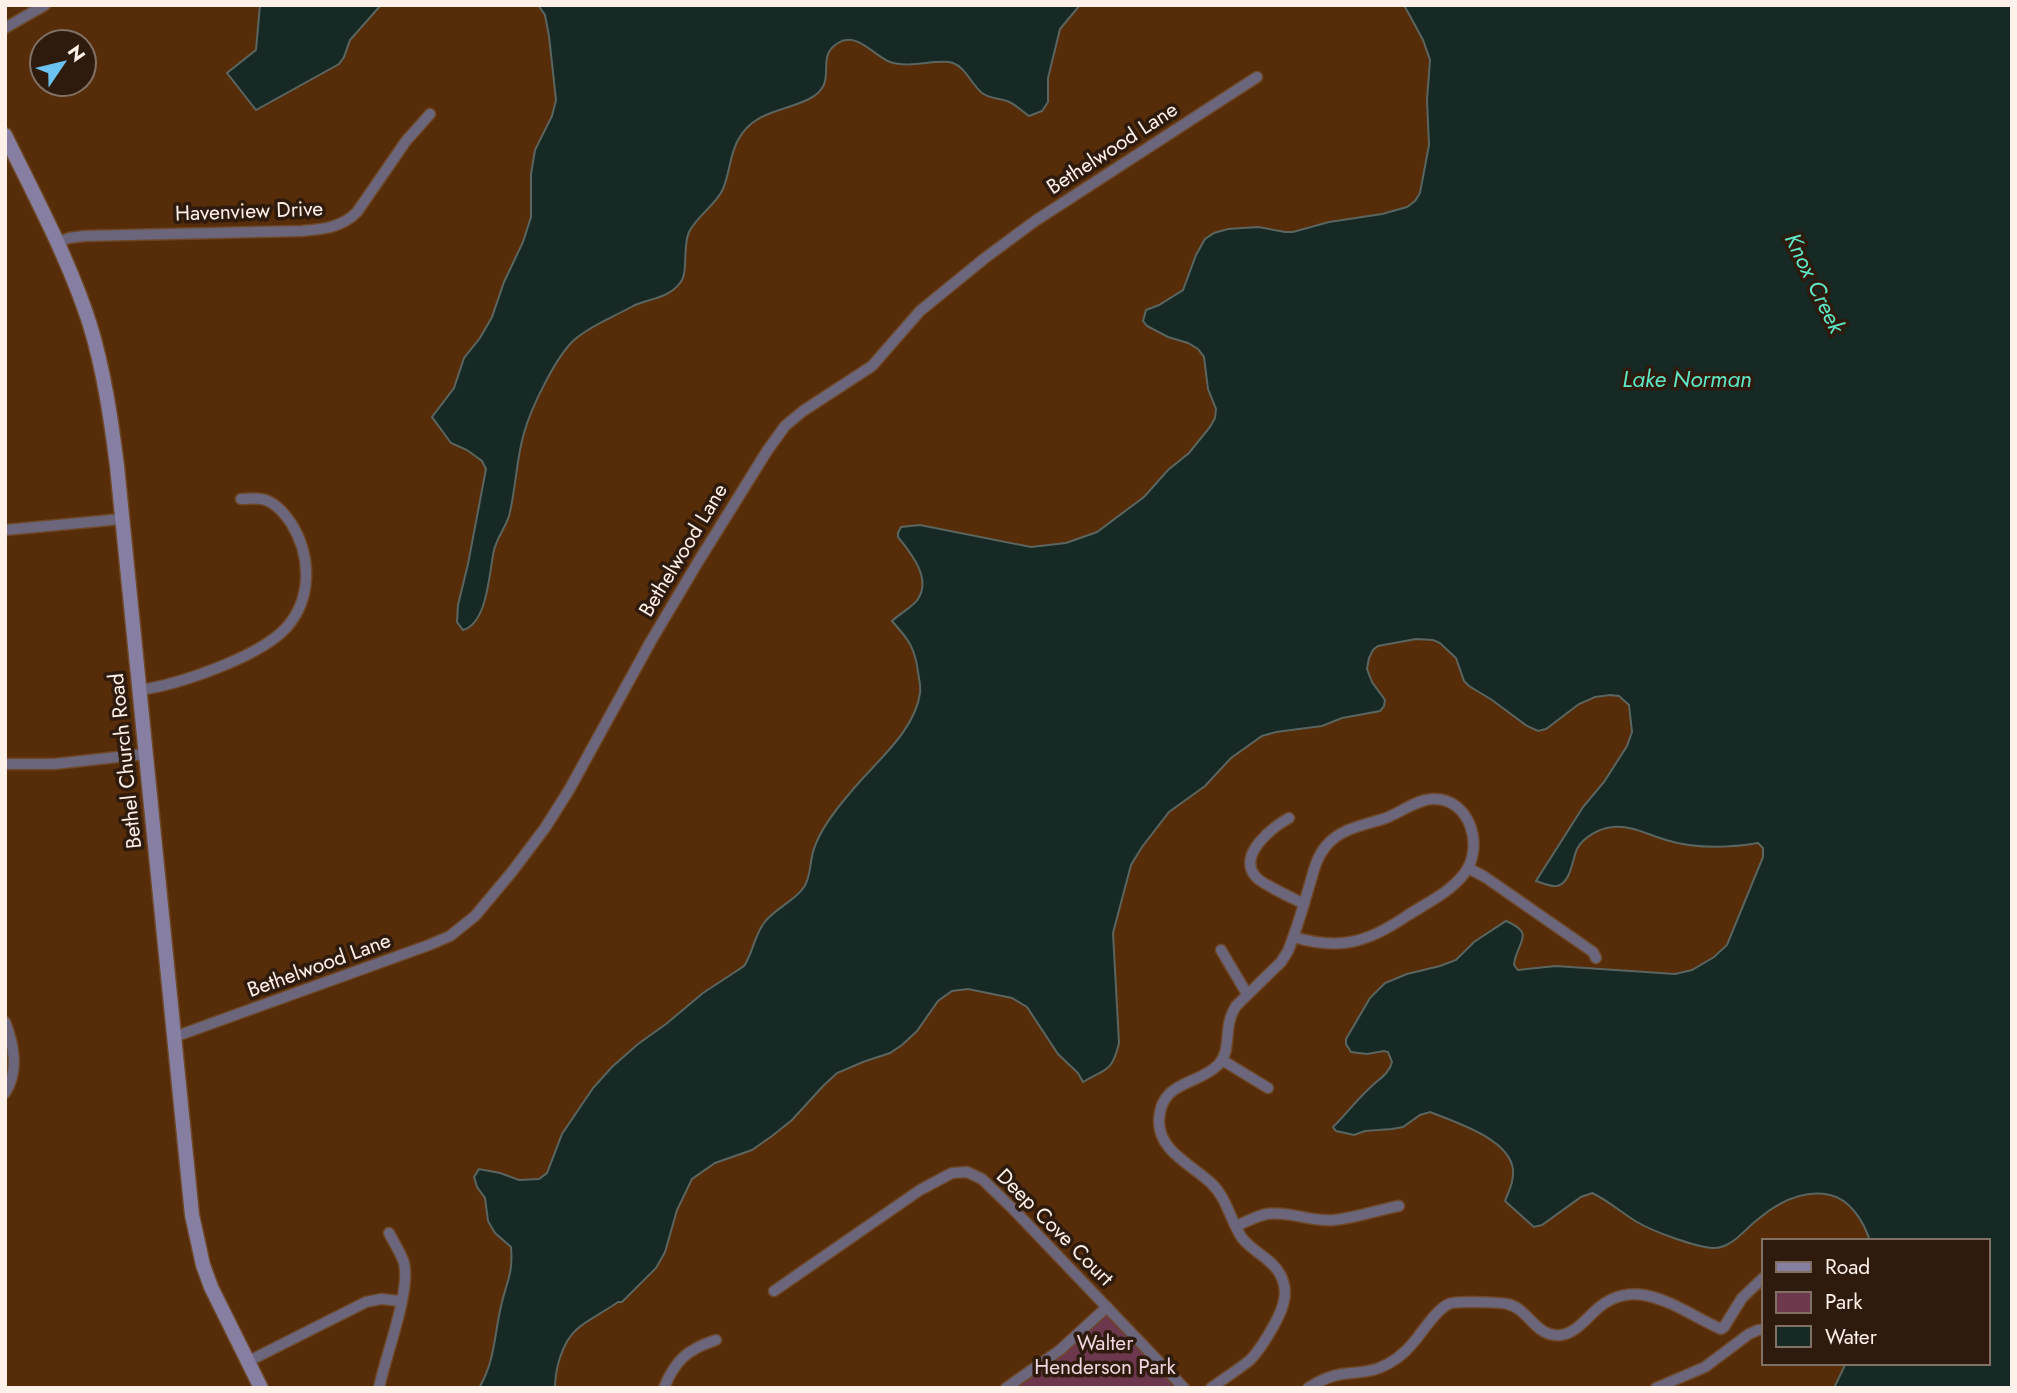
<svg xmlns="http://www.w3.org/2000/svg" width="2017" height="1393" font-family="Jost,sans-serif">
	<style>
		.green { fill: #6d384e }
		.water { fill: #162924; stroke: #5b655f; stroke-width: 2 }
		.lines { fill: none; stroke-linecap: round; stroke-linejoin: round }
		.street-casing { stroke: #6d4828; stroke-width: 13 }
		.secondary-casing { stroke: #6d4828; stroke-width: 17 }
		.street { stroke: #6b667c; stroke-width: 10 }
		.secondary { stroke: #877fa2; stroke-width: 14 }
		.labels { text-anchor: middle; stroke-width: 7; stroke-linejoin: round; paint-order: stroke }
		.street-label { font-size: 21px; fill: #fdf1ea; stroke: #2e1b0d }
		.park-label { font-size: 21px; fill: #f1d6e0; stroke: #2e1b0d }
		.water-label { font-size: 23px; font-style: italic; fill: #5de7c6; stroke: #2e1b0d }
	</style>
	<rect width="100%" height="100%" fill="#562c09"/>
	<!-- green -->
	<polygon class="green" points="1107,1308 1183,1388 1007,1388"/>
	<!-- water -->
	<g class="water">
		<polygon points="260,5 381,5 350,40 344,57 339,64 256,110 227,73 256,50"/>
		<path d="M538,5h542l-20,24 -12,49v24l-6,9 -13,5c-7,-5 -14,-12 -22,-15 -8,-3 -17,-2 -25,-8 -10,-8 -17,-26 -29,-30 -14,-5 -43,6 -63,-1 -16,-6 -33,-31 -52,-19 -25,15 3,40 -29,56 -26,13 -56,12 -71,41 -9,16 -8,35 -16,51 -7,14 -25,25 -33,41 -7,16 0,40 -9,51 -11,15 -32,16 -47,23 -19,11 -42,19 -59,34 -19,18 -43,68 -50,93 -8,27 -8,56 -15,83 -4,12 -12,22 -15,34 -5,22 -6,73 -31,80l-6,-8 1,-17 10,-41 18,-95 -4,-8 -15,-11 -16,-7 -19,-26 22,-29 10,-30 16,-20 12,-21 12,-35 19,-40 8,-25v-43l4,-24 17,-34 4,-16 -7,-64 -4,-21z"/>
		<path d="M1404,5h608v1383h-178l12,-25h141v-122h-117c-6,-19 -20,-42 -40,-46 -27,-6 -53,8 -73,25 -13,10 -26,29 -44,28 -18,-1 -61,-17 -76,-26 -15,-9 -28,-21 -45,-29l-11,4 -39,28 -8,2 -29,-26c4,-10 9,-20 8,-31 -3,-31 -58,-48 -83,-58l-10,3 -17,12 -11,2 -27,2 -11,4 -18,-4 -3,-4c14,-14 26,-30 41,-43 8,-7 15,-11 18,-22l-4,-10 -4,-1 -17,3 -16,-2 -5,-8v-5l24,-41 15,-15 22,-9 33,-8 16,-6 18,-18 32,-21c31,13 10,21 8,44l4,5 38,-4 119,8 17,-4 22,-13 13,-12 36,-88v-9l-5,-5c-30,5 -63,6 -92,-3 -17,-5 -35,-15 -53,-13 -13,1 -30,10 -36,22 -5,11 -6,34 -20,37 -6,1 -15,-3 -21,-5l47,-74 21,-25 23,-36 5,-14 -3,-27 -10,-9 -9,-1 -15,2 -16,7 -33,25 -8,2 -11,-5 -35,-26 -23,-14 -5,-5 -8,-23 -16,-15 -7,-3 -17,-1 -38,7 -5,4 -4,8 -2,11 5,13 13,18 -1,6 -4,5 -38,7 -20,8 -46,6 -14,4 -31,22 -26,28 -36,26 -27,35 -11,18 -18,68 6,110c-7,29 -12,25 -36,39l-5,-9 -20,-19 -31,-47 -15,-9 -44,-9 -16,2 -14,10 -21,30 -15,14 -12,8 -27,9 -26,11 -14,13 -31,34 -20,16 -20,14 -37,13 -23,16 -15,31 -12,42 -9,16 -34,34h-4c-12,9 -32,18 -42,28 -14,13 -21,39 -21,58h-76c17,-29 15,-55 23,-86 6,-24 11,-29 9,-55l-16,-14 -7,-12 -3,-23 -8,-11 -3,-10 5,-8 21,4 19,7 20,-1 8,-6 15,-39 31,-46 19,-21 26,-23 28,-20 37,-31 41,-27c9,-13 10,-30 20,-43 10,-14 31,-22 40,-36 8,-12 5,-27 11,-41 7,-19 22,-38 35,-53 23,-29 65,-61 70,-100 1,-7 -1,-14 -2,-21 -3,-25 -10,-33 -26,-51 7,-7 22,-15 26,-22 14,-21 -8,-47 -20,-62v-4l3,-6 19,-2 111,22 35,-4 31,-11 47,-35 24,-27 21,-17 21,-26 5,-9 1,-9 -8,-20 -4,-32 -6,-8 -10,-6 -20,-6 -21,-11 -4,-5 3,-11 13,-5 24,-15 13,-35 9,-16 9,-6 14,-4 30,-2 27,5h8l36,-10 53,-8 25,-7 8,-6 5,-8 9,-48 -2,-45 3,-40 -7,-20z"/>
	</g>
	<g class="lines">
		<defs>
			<g id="street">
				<polyline points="5,28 45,5"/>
				<path d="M57,243l12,-5 15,-2 217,-5c22,-2 40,-3 56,-19l49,-71 24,-27"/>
				<polyline points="5,530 122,519"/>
				<path d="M139,690c39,-5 120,-33 147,-62 27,-30 25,-73 5,-105 -6,-9 -14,-18 -23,-22 -9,-4 -18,-2 -27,-2"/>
				<polyline points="5,764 54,764 145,754"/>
				<path d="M1289,818c-16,9 -53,37 -33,59 7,8 37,21 48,27"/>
				<polyline points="1468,868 1485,877 1593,952 1596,958"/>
				<polyline points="1221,950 1247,994"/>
				<path d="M5,1022c9,22 14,50 0,71"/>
				<polyline points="174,1037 429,945 450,936 475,916 511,873 545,828 569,790 651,641 698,562 767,451 785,426 803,411 872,366 920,311 985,258 1035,221 1257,77"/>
				<polyline points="1222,1060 1268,1088"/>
				<path d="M1236,1226c10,-4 20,-10 31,-12 23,-3 44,8 67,6 22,-2 43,-10 65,-14"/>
				<polyline points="774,1291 920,1190 952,1173 967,1172 982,1179 1014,1210 1184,1388"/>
				<polyline points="247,1362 366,1302 381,1299 401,1301"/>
				<path d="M379,1388c6,-31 32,-97 25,-125 -3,-10 -10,-20 -15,-30"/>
				<path d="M664,1388c11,-28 24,-39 52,-48"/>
				<polyline points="1006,1388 1060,1350 1107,1307"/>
				<path d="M1211,1388c12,-9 27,-18 39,-28 11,-11 32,-45 34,-60 2,-8 0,-18 -4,-26 -8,-15 -27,-22 -38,-36 -12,-18 -15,-40 -31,-55 -20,-19 -53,-32 -52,-63 2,-40 38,-34 59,-55 15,-15 4,-38 18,-59l45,-44 7,-11c8,-20 14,-40 20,-61 5,-15 7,-31 18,-44 14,-17 37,-21 57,-27 16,-5 32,-19 49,-20 38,-2 53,48 32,75 -14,18 -37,29 -56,41 -39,27 -68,36 -114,22"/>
				<path d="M1308,1388c11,-7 21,-12 34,-14 12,-2 25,-1 37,-6 13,-5 25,-14 34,-25 9,-10 23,-34 36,-39 6,-3 50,-2 58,0 22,4 28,34 54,31 14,-2 24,-15 34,-24 41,-39 85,0 126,18l3,-2 18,-29 21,-20"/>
				<polyline points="1656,1388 1705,1367 1749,1334 1758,1330 1763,1330"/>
			</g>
			<path id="secondary" d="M5,135c30,62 64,124 85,190 14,46 21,94 27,141l75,749 11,50 8,22 50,101"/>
		</defs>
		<!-- street casing -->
		<use href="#street" class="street-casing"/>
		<!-- secondary casing -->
		<use href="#secondary" class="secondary-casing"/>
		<!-- street -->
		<use href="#street" class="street"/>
		<!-- secondary -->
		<use href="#secondary" class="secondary"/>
	</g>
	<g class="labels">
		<!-- street labels -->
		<g class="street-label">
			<text transform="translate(1112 148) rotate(-33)" y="7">Bethelwood Lane</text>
			<text transform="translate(249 211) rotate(-2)" y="7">Havenview Drive</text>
			<text transform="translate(683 550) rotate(-59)" y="7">Bethelwood Lane</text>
			<text transform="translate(125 761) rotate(-96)" y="7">Bethel Church Road</text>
			<text transform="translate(319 965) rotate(-20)" y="7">Bethelwood Lane</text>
			<text transform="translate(1055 1227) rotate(45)" y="7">Deep Cove Court</text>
		</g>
		<!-- park labels -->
		<g class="park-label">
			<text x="1105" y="1350">Walter<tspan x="1105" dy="24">Henderson Park</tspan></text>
		</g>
		<!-- water labels -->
		<g class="water-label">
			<text transform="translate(1815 283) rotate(64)" y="8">Knox Creek</text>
			<text x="1687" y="387">Lake Norman</text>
		</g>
	</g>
	<!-- border -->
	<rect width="2017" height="1393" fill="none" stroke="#fdf1ea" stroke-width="14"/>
	<!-- legend -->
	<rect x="1762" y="1239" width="228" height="126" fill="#2e1b0d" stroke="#817165" stroke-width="2"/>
	<rect x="1776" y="1262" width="35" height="10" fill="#877fa2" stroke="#817165" stroke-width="2"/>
	<text x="1825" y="1274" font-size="21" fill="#fdf1ea">Road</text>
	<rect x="1776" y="1292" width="35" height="21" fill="#6d384e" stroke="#817165" stroke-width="2"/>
	<text x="1825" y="1309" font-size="21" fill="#fdf1ea">Park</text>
	<rect x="1776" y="1326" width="35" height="21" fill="#162924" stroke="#817165" stroke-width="2"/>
	<text x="1825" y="1344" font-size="21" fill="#fdf1ea">Water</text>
	<!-- north arrow -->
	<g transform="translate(63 63) rotate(55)"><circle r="33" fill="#2e1b0d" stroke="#817165" stroke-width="2"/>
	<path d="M0-5L12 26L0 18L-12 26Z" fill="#6cc3f2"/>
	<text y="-10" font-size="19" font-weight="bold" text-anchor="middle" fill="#fdf1ea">N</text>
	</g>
</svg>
